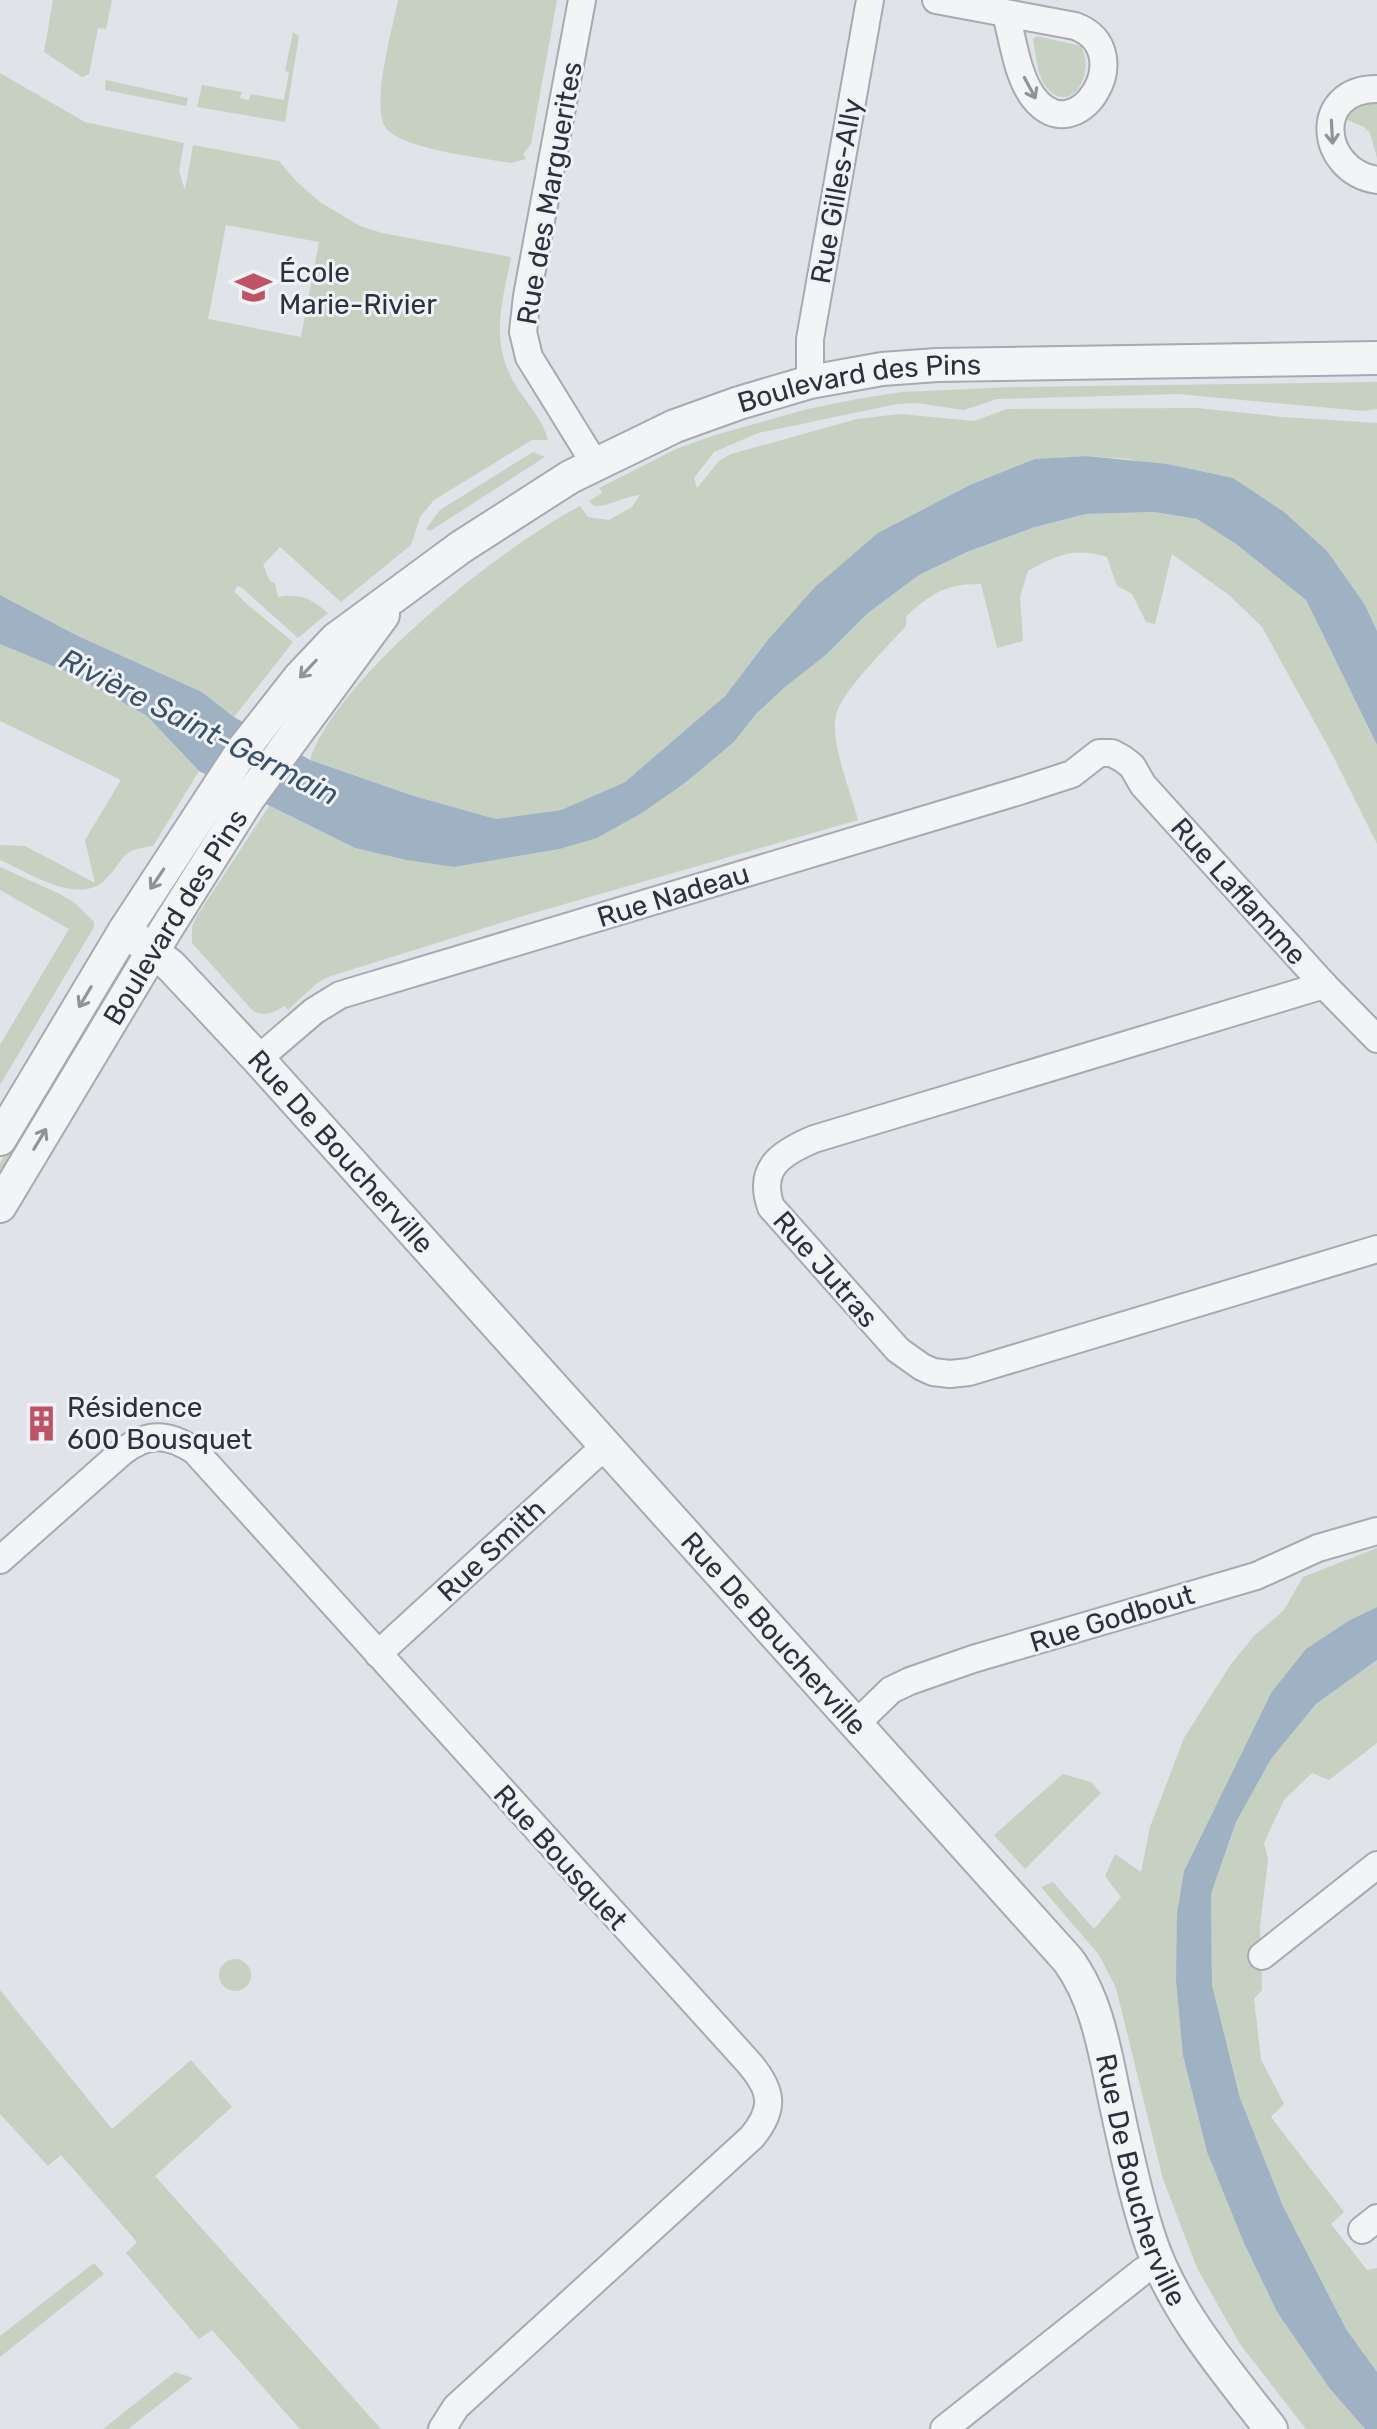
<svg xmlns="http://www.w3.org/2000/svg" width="1377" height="2429" font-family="Rubik,sans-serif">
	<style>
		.green { fill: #c6d1c2; fill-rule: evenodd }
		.water { fill: #9fb2c4 }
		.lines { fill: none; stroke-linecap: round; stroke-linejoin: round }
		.minor-casing { stroke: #a6aab1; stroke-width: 30 }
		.tertiary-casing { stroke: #a6aab1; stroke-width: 36 }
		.minor { stroke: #f3f4f6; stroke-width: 26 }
		.tertiary { stroke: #f3f4f6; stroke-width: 32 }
		.oneway { stroke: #8f939a }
		.labels { text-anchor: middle; stroke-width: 6; stroke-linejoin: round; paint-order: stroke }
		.street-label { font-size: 28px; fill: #2b323d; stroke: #f0f2f5 }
		.poi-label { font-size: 28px; fill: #2b323d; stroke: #f0f2f5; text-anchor: start }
		.water-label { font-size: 30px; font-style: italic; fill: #39516d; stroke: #f0f2f5 }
	</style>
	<rect width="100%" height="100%" fill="#e0e3e8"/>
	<!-- green -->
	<g class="green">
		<polygon points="53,0 112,0 106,29 98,28 89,74 82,77 44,52"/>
		<path d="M398,0h159l-26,144 -8,10 3,5 -15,4c-27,-5 -110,-14 -125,-35 -16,-23 7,-100 12,-128z"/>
		<polygon points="293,32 299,36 285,122 197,107 202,85 242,92 240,98 249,100 251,94 284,100 289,72 285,71"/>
		<path d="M1036,36l45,10c15,28 -10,70 -34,42 -10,-11 -11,-34 -14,-48z"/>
		<path d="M0,73l85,49 99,21 -5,28 6,19 8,-45 86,16 18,21 23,20 40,24 22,7 129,24c-9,48 -22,84 5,129 11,17 27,34 32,54h-16l-98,60 -14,17 -9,28 -70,57 -61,-55 -17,18 7,16 5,2 3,14c22,-4 33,1 50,16l-30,25 -56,-50 -4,-2 -4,5 14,14 45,37 -59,75 -32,-25 -124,-56 -78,-41zM226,225l93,17 -18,95 -93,-18z"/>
		<polygon points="106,80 188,98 186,106 105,90"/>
		<polygon points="1377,100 1377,158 1370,133 1364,127 1345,119 1352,107"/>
		<path d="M1377,382v27l-14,2 -185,-17 -181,5 -33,11 -48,-7 -19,1 -139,29 -44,19 -20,26 3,10 22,-27 12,-7 126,-35 43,-5 74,7 33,-12 190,-1 86,9 94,6v208l-12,-26 -132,-127 -65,-14 -20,-1 -19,-4 -43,-3 -51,3 -268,182 -42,55 -100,86 -64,28 -65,9 -82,-23 -104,-36c26,-82 193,-214 270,-254l8,11 21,3 23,-13 8,-12c-16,1 -31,12 -46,11l-5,-5 13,-8 -3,-5 77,-39 39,-14 93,-26 49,-10 45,-7 112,-5z"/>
		<polygon points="533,452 545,457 430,531 426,529 440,510"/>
		<path d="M1154,512l43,7 39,25 70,56 71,145v99l-47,-94 -68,-123 -33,-32 -57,-41 -17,70 -9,-2 -14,-28 -15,-8 -10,-29c-33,-10 -50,-2 -79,14l-8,26 3,44 -26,7 -16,-64c-34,-1 -52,10 -75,33v9c-17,19 -65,66 -70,89 -6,28 15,77 22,105l-335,96 -195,61 -11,6 -29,27 -4,-4c-11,8 -21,11 -32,4l-60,-67v-16l5,-11 72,-110 86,42 51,12 48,7 106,-18 37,-11 45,-25 43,-30 49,-41 22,-28 29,-27 41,-32 42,-42 51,-38 48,-23 68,-25 51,-13z"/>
		<path d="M0,644l72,30 75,42 52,55 -46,75c-36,5 -26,12 -48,34 -26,26 -78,-8 -105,-20v-15l25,1 70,37 -10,-43 36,-60 -121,-59z"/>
		<polygon points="0,867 60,894 75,903 94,922 94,927 0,1085 0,1045 69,929 0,890"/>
		<polygon points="116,973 123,976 0,1183 0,1163"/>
		<polygon points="1377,1548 1377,1607 1350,1620 1271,1693 1184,1871 1183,2057 1207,2152 1243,2241 1277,2312 1330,2389 1365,2429 1306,2429 1240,2344 1197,2268 1163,2179 1116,1988 1099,1955 1041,1887 1053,1882 1094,1929 1121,1897 1105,1876 1115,1854 1141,1872 1150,1827 1184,1738 1231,1664 1254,1636 1284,1610 1303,1577"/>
		<polygon points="1377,1660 1377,1743 1329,1780 1312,1773 1284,1800 1264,1843 1268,1860 1260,1926 1262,1990 1254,1999 1261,2059 1284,2104 1271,2117 1344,2212 1331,2224 1367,2270 1377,2268 1377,2372 1346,2329 1283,2206 1240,2098 1212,1985 1211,1894 1236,1822 1271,1759 1316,1704"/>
		<polygon points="1063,1774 1091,1782 1101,1793 1025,1869 994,1835"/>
		<circle cx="235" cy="1975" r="16"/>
		<polygon points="0,1990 112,2129 191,2060 232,2107 155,2176 381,2429 300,2429 212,2330 199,2339 126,2253 137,2242 61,2155 48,2166 0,2114"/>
		<polygon points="94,2263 104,2274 0,2357 0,2336"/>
		<polygon points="175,2372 193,2378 128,2429 103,2429"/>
	</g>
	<!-- water -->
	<g class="water">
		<polygon points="1086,456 1168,464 1233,478 1284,512 1327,551 1365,605 1377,631 1377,745 1306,600 1236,544 1197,519 1154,512 1086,514 1035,527 967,552 919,575 868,613 826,655 785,687 756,714 734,742 685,783 642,813 597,838 560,849 454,867 406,860 355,848 199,771 147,716 72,674 0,644 0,595 78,636 202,692 234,717 310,760 414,796 496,819 561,810 625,782 725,696 767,641 815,587 878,533 970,485 1035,459"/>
		<polygon points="1377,1607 1377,1660 1316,1704 1271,1759 1236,1822 1211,1894 1212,1985 1240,2098 1283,2206 1346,2329 1377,2372 1377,2429 1365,2429 1330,2389 1277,2312 1243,2241 1207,2152 1183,2056 1176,1980 1177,1914 1184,1871 1271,1693 1306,1649 1350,1620"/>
	</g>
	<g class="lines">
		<defs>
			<g id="minor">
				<polyline points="582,0 527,296 523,332 529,357 595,464"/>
				<path d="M936,0l139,26c66,24 2,129 -42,71 -16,-22 -20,-57 -27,-83"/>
				<path d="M1377,89c-66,0 -58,82 0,91"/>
				<polyline points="810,382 810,339 870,0"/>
				<path d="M1324,985l-510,154c-33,14 -57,29 -43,68l127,143 24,17 11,5 17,2 19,-2 408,-123"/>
				<polyline points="258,1059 314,1011 340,995 1023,790 1072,774 1099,753 1112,753 1123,759 1132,766 1143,785 1324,985 1377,1039"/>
				<path d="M0,1560l122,-108c26,-20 46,-19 73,-1l554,612c23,27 27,45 3,74l-296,270 -14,22"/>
				<polyline points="378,1654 605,1446"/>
				<polyline points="857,1723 891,1690 910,1681 973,1659 1256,1576 1318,1548 1377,1531"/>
				<polyline points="1262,1956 1377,1865"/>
				<polyline points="1362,2230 1377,2218"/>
				<polyline points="944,2429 1143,2271 1160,2262"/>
			</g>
			<g id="tertiary">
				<path id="s1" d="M125,930l46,36 87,93 810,901c31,42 38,99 49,149 9,42 18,84 31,125 23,74 77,135 123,195"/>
				<path id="s2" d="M0,1139l125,-209 119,-182 56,-71 36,-38 15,-11 110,-81 109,-70 105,-51 64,-23 71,-21 72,-13 55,-4 440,-7"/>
				<path id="s3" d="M0,1206l165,-275 83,-132 135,-184"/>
			</g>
		</defs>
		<!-- minor casing -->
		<use href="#minor" class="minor-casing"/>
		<!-- tertiary casing -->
		<use href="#tertiary" class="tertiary-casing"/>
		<!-- minor -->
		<use href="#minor" class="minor"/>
		<!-- tertiary -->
		<use href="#tertiary" class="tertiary"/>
	</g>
	<!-- one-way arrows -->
	<defs><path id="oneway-shaft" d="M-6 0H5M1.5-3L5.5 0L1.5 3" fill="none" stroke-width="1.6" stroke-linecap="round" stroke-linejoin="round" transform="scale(2)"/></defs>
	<g class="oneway">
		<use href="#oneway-shaft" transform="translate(1030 88) rotate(62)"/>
		<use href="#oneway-shaft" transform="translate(1332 132) rotate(87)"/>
		<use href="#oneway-shaft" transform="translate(308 669) rotate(133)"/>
		<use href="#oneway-shaft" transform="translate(157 879) rotate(124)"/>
		<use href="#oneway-shaft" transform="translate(85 997) rotate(121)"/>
		<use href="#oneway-shaft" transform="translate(40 1139) rotate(-59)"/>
	</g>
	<!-- icons -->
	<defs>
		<symbol id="school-bare" viewBox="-9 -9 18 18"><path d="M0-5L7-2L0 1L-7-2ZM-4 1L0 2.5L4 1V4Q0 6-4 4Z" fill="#bf5365" stroke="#f0f2f5" stroke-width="2.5" paint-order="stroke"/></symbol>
		<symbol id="building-bare" viewBox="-9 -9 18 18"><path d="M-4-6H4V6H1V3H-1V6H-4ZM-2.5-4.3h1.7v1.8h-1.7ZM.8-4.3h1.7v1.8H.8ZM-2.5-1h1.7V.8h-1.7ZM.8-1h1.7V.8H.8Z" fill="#bf5365" stroke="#f0f2f5" stroke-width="2.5" paint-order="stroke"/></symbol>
	</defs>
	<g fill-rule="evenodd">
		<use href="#school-bare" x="228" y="262" width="51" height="51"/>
		<use href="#building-bare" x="16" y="1398" width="51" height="51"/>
	</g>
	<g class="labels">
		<!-- street labels -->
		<g class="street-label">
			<text transform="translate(836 191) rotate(-80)" y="10">Rue Gilles-Ally</text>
			<text transform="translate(549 193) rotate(-80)" y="10">Rue des Marguerites</text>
			<text dy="10" stroke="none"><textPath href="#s2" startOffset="1196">Boulevard des Pins</textPath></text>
			<text transform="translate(1239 891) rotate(48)" y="10">Rue Laflamme</text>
			<text transform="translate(673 895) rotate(-17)" y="10">Rue Nadeau</text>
			<text dy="10" stroke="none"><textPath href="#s3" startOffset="338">Boulevard des Pins</textPath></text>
			<text dy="10" stroke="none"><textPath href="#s1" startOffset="310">Rue De Boucherville</textPath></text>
			<text transform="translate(826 1269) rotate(49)" y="10">Rue Jutras</text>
			<text transform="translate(491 1550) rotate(-43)" y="10">Rue Smith</text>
			<text transform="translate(1112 1618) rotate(-17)" y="10">Rue Godbout</text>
			<text dy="10" stroke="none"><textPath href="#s1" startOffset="958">Rue De Boucherville</textPath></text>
			<text transform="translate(561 1857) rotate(48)" y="10">Rue Bousquet</text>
			<text dy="10" stroke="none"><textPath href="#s1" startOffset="1630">Rue De Boucherville</textPath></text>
		</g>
		<!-- poi labels -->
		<g class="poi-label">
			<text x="279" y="282">École<tspan x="279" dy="32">Marie-Rivier</tspan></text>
			<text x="67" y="1417">Résidence<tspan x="67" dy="32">600 Bousquet</tspan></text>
		</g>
		<!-- water labels -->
		<g class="water-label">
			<text transform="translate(199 727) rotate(27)" y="10">Rivière Saint-Germain</text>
		</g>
	</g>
</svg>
